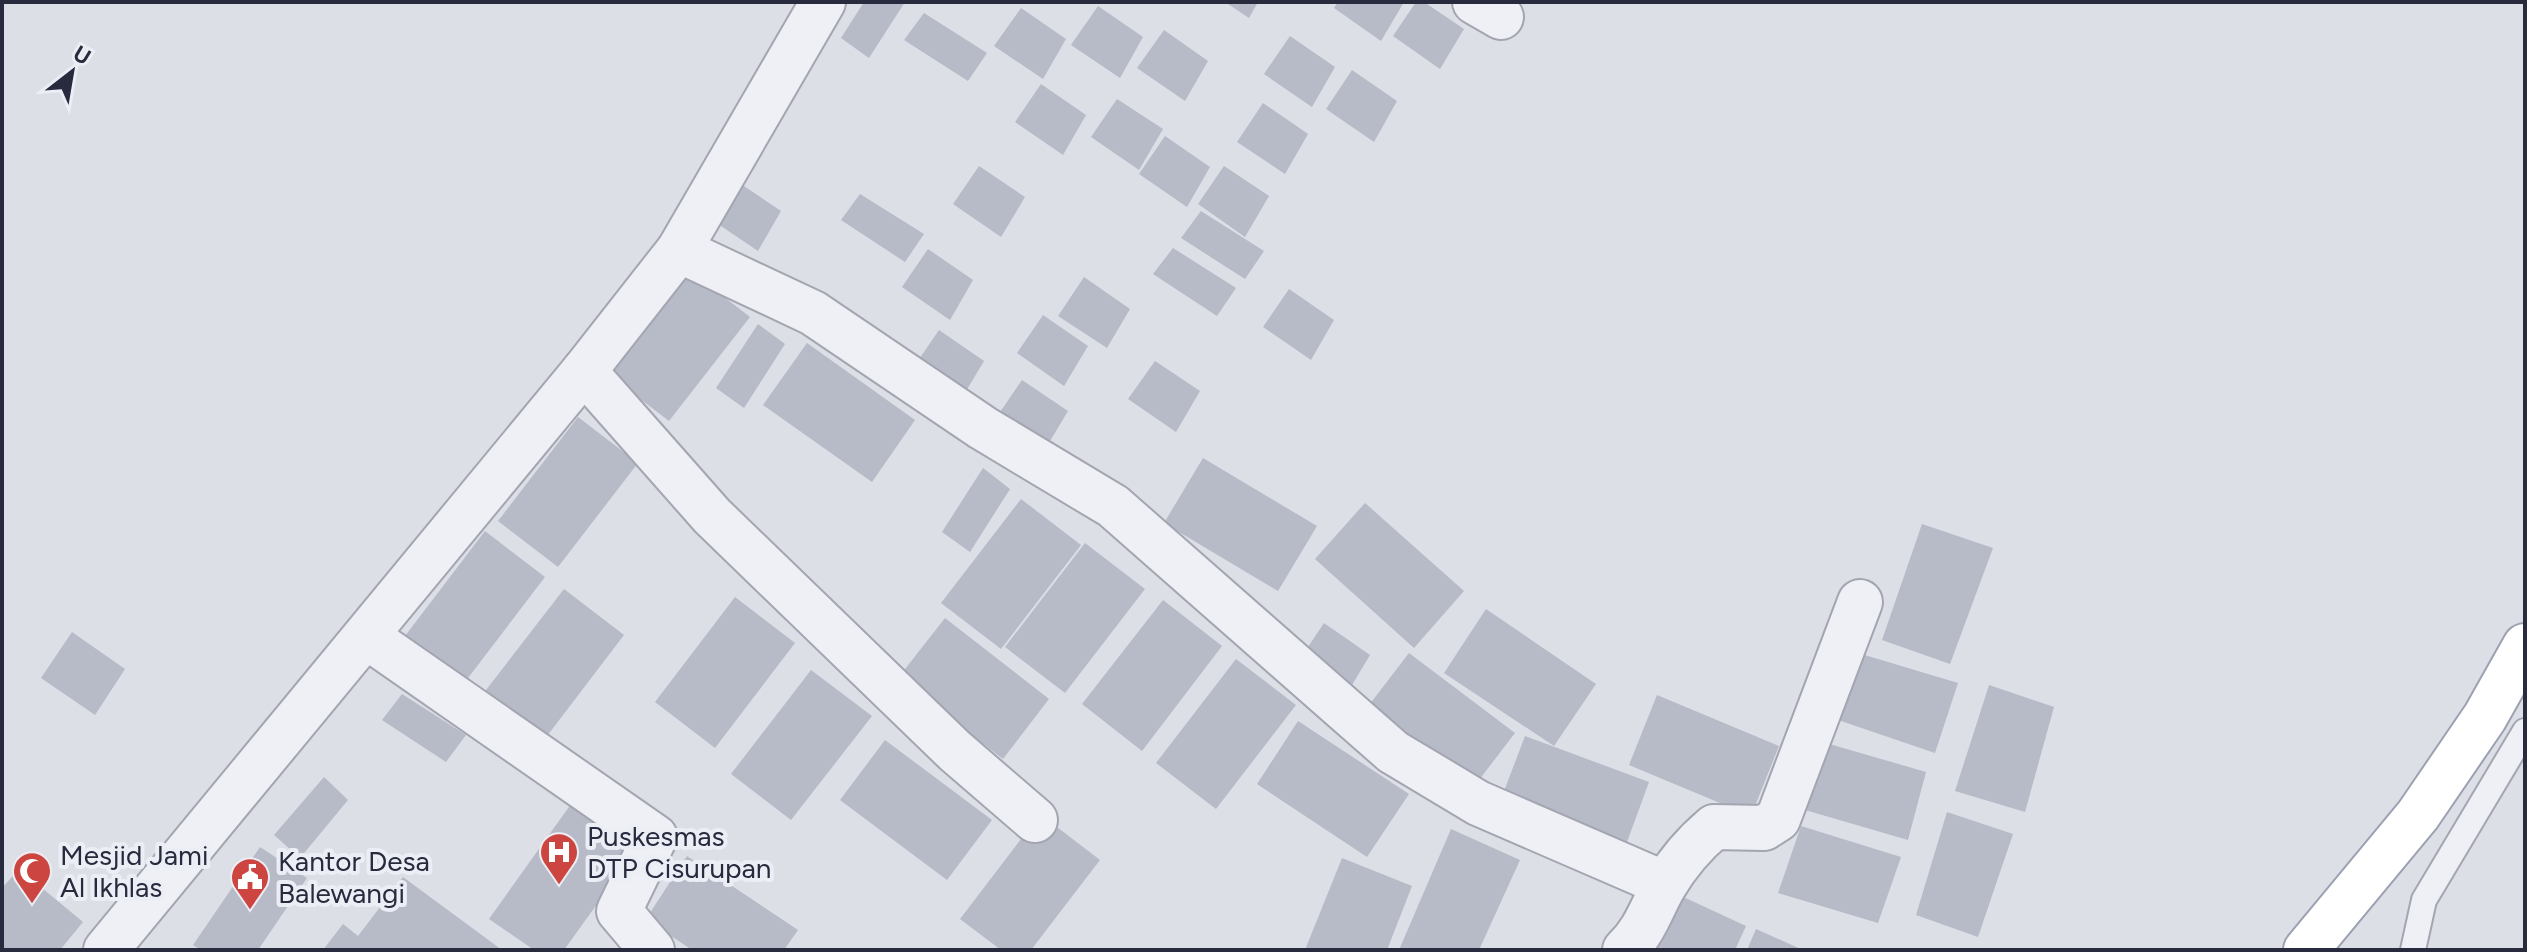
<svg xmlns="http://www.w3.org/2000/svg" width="2527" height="952" font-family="Figtree,sans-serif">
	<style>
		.building { fill: #b7bac7 }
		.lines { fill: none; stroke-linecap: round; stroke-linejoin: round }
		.lane-casing { stroke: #a3a5b1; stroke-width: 28 }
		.street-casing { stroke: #a3a5b1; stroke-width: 48 }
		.primary-casing { stroke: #9ca1b2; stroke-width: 48 }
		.lane { stroke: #eff0f5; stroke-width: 24 }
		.street { stroke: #eff0f5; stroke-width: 44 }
		.primary { stroke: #fff; stroke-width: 44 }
		.labels { text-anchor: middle; stroke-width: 8; stroke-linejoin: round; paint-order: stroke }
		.poi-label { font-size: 28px; fill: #272b3d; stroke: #eceef5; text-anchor: start }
	</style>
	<rect width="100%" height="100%" fill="#dddfe7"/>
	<!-- building -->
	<g class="building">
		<polygon points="864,2 905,2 869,58 841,38"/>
		<polygon points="1225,2 1258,2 1249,18"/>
		<polygon points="1338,2 1404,2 1381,41 1334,8"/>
		<polygon points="1416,2 1424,2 1464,29 1440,69 1393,36"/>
		<polygon points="1098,6 1143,37 1120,78 1071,45"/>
		<polygon points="1021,8 1066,39 1043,79 994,46"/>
		<polygon points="924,13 987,53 968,81 904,40"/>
		<polygon points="1164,30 1208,61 1185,101 1137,68"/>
		<polygon points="1290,36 1335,67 1312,107 1264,74"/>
		<polygon points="1352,70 1397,101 1374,142 1326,109"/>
		<polygon points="1041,84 1086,115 1063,155 1015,122"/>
		<polygon points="1117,99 1163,129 1139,170 1091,137"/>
		<polygon points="1263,103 1308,134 1285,174 1237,142"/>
		<polygon points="1165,136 1210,167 1187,207 1139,174"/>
		<polygon points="979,166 1025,197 1001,237 953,204"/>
		<polygon points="1224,166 1269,196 1245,237 1198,204"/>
		<polygon points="735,180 781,211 758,251 709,218"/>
		<polygon points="860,194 924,234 905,262 841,220"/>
		<polygon points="1201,211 1264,251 1245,279 1181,238"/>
		<polygon points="1173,248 1236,288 1217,316 1153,274"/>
		<polygon points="928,249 973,280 950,320 902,287"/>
		<polygon points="689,270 750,317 669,421 609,375"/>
		<polygon points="1084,277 1130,309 1107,348 1058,316"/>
		<polygon points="1289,289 1334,320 1311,360 1263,327"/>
		<polygon points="1043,315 1088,346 1064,386 1017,353"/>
		<polygon points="758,324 785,344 744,408 716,388"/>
		<polygon points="939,330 984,361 960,401 913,368"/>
		<polygon points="807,343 915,420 872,482 763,405"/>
		<polygon points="1155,361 1200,391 1176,432 1128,399"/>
		<polygon points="1022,380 1068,411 1044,451 996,418"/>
		<polygon points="578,417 638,463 558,567 498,521"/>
		<polygon points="1203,458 1317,526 1278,591 1164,523"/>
		<polygon points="983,468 1010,489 970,552 942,532"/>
		<polygon points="1021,499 1081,545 1001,649 941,603"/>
		<polygon points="1365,503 1464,591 1414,648 1315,559"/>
		<polygon points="1922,524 1993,548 1950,664 1882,640"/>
		<polygon points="485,531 545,577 465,682 405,636"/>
		<polygon points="1085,543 1145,589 1065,693 1005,647"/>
		<polygon points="564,589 624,635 544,740 483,694"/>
		<polygon points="735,597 795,643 715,748 655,702"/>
		<polygon points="1163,600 1222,646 1142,751 1082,704"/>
		<polygon points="1486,609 1596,684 1554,746 1444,673"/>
		<polygon points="945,618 1049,699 1003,759 898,678"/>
		<polygon points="1324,623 1370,655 1346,695 1298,662"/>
		<polygon points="72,632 125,669 95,715 41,678"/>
		<polygon points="1409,653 1515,733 1469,793 1363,713"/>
		<polygon points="1858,653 1958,683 1935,753 1838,720"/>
		<polygon points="1236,659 1296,705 1216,809 1156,763"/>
		<polygon points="811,670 872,716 791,820 731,774"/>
		<polygon points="1989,685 2054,707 2025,812 1955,791"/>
		<polygon points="402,694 466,735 446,762 382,720"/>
		<polygon points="1657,695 1779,746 1751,816 1629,765"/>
		<polygon points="1298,721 1409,794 1367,857 1257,784"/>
		<polygon points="1525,736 1649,782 1623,853 1498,807"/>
		<polygon points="885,740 992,820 947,880 840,800"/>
		<polygon points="1826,743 1926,772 1908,840 1805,810"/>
		<polygon points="324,777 348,800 300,858 274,835"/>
		<polygon points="586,783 651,829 564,950 534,950 489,919"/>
		<polygon points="1947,812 2013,834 1978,937 1916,915"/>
		<polygon points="1040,814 1100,860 1031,950 1001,950 960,919"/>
		<polygon points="1801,826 1901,857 1878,923 1778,893"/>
		<polygon points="1451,829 1520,860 1479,950 1399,950"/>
		<polygon points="260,847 307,878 258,950 201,950 193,945"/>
		<polygon points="687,856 798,930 784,950 692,950 646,919"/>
		<polygon points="1342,858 1412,886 1387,950 1305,950"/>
		<polygon points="19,869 83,922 60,950 6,950 2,946 2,888"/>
		<polygon points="403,877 502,950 323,950 343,924 358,936"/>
		<polygon points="1677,894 1746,926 1735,950 1652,950"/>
		<polygon points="1756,929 1803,950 1747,950"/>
	</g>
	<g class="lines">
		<defs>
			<polyline id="lane" points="2413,950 2424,900 2525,731"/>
			<g id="street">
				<polyline points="1475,2 1501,17"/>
				<polyline points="679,250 813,313 983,428 1113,506 1393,752 1478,803 1665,884"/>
				<polyline points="584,371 712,516 955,751 1035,820"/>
				<polyline points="366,636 655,837 619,911 652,950"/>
				<polyline points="106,950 584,371 679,250 823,2"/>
				<path d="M1625,950c20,-19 26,-41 39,-64 13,-22 31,-43 50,-59l50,1 14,-9 82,-217"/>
			</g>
			<polyline id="primary" points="2306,950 2418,815 2485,717 2525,646"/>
		</defs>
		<!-- lane casing -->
		<use href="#lane" class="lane-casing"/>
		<!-- street casing -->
		<use href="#street" class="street-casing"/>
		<!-- primary casing -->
		<use href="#primary" class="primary-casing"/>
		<!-- lane -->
		<use href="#lane" class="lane"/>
		<!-- street -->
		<use href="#street" class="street"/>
		<!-- primary -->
		<use href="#primary" class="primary"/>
	</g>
	<!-- icons -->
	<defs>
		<symbol id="hospital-pin" viewBox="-11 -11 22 30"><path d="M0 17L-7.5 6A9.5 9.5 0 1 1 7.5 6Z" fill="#cd4541" stroke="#eceef5"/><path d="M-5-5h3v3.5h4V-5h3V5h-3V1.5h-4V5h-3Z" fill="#fff"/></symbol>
		<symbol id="mosque-pin" viewBox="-11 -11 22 30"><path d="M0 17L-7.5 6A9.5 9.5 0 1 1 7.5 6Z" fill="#cd4541" stroke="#eceef5"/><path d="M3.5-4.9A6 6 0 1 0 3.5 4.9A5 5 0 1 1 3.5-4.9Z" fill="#fff"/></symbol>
		<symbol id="civic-pin" viewBox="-11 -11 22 30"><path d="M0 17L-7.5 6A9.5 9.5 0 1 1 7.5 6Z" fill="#cd4541" stroke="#eceef5"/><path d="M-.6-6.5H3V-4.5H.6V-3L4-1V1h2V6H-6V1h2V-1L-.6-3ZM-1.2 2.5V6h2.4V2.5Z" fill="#fff"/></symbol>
	</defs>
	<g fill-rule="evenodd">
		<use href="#hospital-pin" x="537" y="830" width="44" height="60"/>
		<use href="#mosque-pin" x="10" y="849" width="44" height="60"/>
		<use href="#civic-pin" x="228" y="855" width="44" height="60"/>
	</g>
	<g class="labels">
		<!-- poi labels -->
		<g class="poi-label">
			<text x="587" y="846">Puskesmas<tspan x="587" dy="32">DTP Cisurupan</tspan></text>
			<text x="60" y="865">Mesjid Jami<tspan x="60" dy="32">Al Ikhlas</tspan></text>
			<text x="278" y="871">Kantor Desa<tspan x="278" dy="32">Balewangi</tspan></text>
		</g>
	</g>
	<!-- border -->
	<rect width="2527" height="952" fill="none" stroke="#272b3d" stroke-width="8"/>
	<!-- north arrow -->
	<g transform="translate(72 72) rotate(31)" stroke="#eceef5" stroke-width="6" paint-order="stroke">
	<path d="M0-6L14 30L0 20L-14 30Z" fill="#272b3d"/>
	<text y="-12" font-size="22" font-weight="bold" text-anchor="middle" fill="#272b3d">U</text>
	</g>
</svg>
